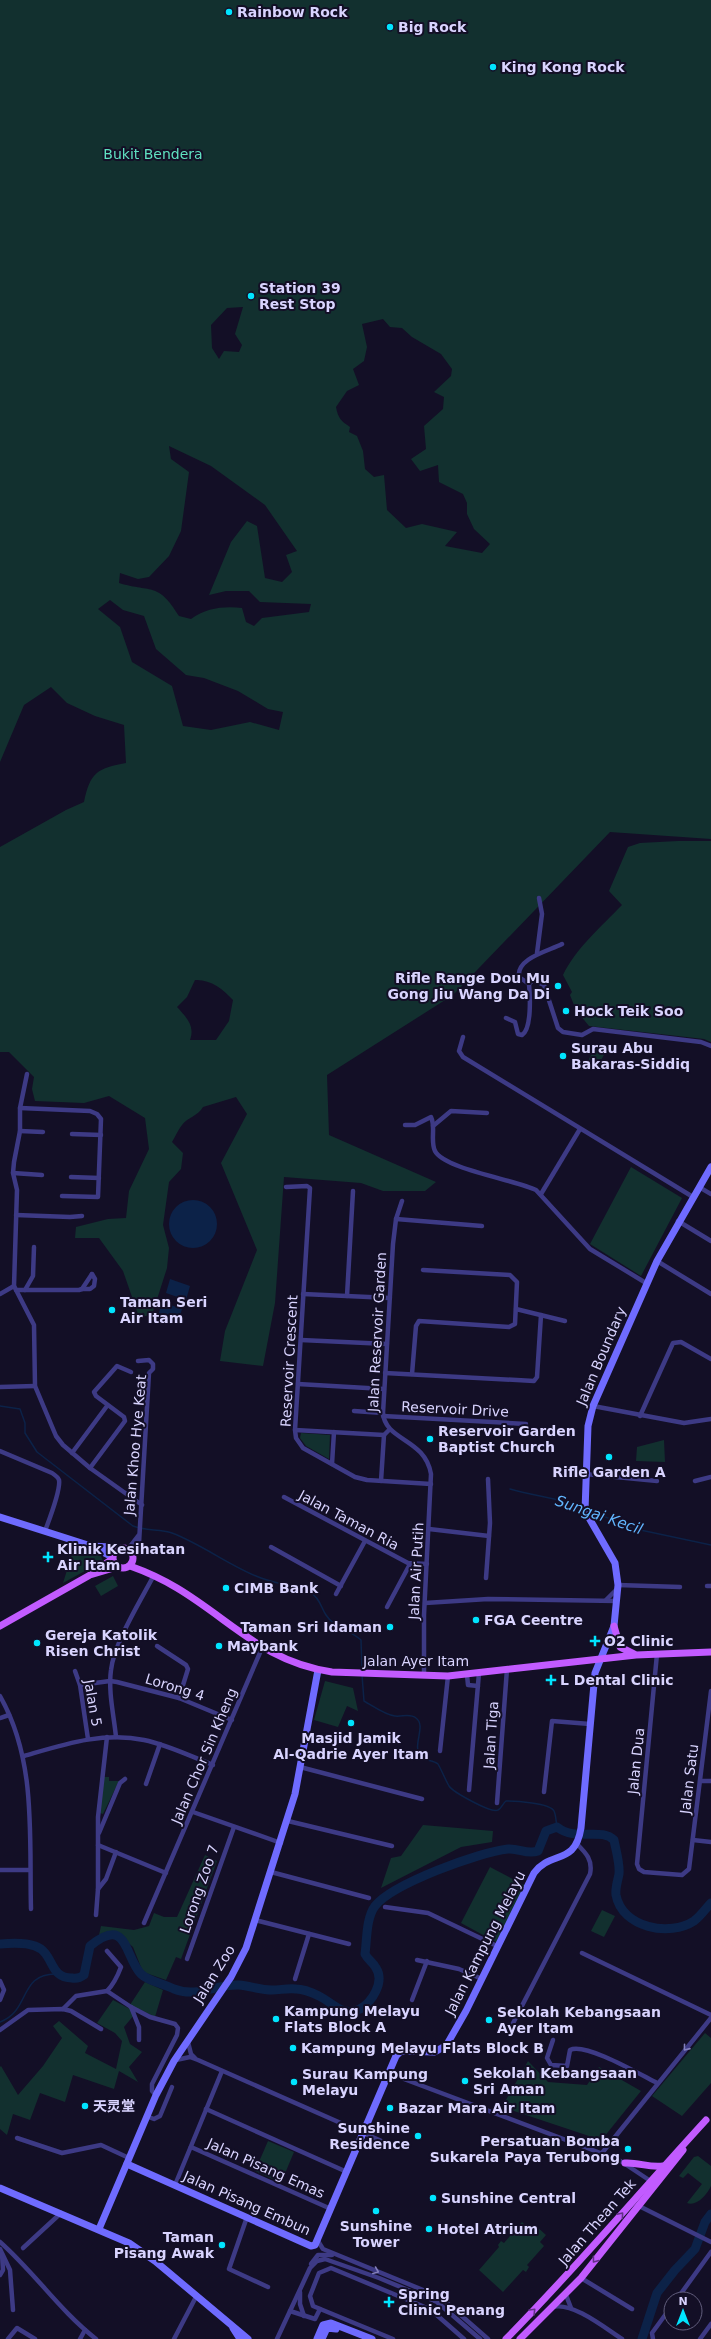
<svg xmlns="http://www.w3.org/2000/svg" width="711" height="2339" font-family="'DejaVu Sans','Noto Sans SC',sans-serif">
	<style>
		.green { fill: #12302f; fill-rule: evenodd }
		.water { fill: #0c2248 }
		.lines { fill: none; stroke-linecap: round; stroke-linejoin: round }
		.stream { stroke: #0c2248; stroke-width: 1.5 }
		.river { stroke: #0c2248; stroke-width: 9 }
		.street { stroke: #3d3a85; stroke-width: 4.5 }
		.secondary { stroke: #6f6bff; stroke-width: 7 }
		.primary { stroke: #c25bff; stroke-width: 7 }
		.oneway { stroke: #837fbc }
		.oneway2 { stroke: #623188 }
		.poi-dot { fill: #00e5ff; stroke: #130f26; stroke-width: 1.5 }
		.labels { text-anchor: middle; stroke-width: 4; stroke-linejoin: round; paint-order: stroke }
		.poi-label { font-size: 14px; font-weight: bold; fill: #d9d4ff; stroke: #130f26; text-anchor: start }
		.park-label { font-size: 14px; fill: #5fe0c0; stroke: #130f26 }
		.street-label { font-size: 14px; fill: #d9d4ff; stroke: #130f26 }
		.water-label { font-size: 15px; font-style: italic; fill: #62b6ff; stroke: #130f26 }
	</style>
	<rect width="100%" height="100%" fill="#130f26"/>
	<!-- green -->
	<g class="green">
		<path d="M0,0h711v839l-101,-7 -157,163 -126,80 2,60 107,47 -11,9h-42l-22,-8 -77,-6 -9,126 -12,63 -43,-5 5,-30 32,-81 -36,-87 26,-49 -11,-17 -33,10c-5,9 -15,10 -21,18 -4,5 -7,12 -10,17l11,11 -2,16 -12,13 -6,43 6,23 -2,20 -15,47 -13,2 -16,-46 -24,-33h-24l1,-11 32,-8 18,-1 3,-27 20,-42 -4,-31 -36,-22 -25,7 -49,-2 -3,-12 2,-12 -25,-25h-9v-205l66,-37 18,-8c6,-29 13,-34 42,-39l-2,-38 -29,-9 -28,-13 -16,-16 -27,18 -24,57zM243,307l-8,27 7,11 -3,7 -15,-1 -5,8 -7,-11 -1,-23 16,-17zM383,319l7,8 12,1 10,9 29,17 11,15 -1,7 -17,16 10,5 -1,12 -19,17 2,23 -15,10 9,12 18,-6 1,17 24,12 4,9v11l7,15 16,15 -8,9 -37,-7 12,-14 -35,-8 -16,4 -19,-18 -3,-35 -10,2 -9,-8 -2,-18 -6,-15 -8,-4 1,-5c-9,-6 -12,-9 -14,-20l11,-16 12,-6 -6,-16 11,-8 3,-14 -5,-23zM169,446l42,20 54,39 32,46 -11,4 6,17 -10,10 -17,-4 -8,-52 -10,-5 -16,21 -22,53 17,-4h23l11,11 51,2 -2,8 -47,6 -8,8 -8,-4 -4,-14c-18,-2 -36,0 -51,11l-12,-3c-21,-34 -26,-23 -60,-33l1,-10 18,6 11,-2 20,-21 12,-25 8,-59 -18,-13zM110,600l13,10 21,6 12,33 30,26 18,3 34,13 30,18 15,3 -4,18 -29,-8 -39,8 -28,-4 -11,-40 -40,-24 -12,-35 -22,-18zM195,980c15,-1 28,9 38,20l-4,21 -13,19h-26c5,-14 -3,-22 -13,-33l10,-10z"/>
		<path d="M678,841h33v201l-7,-3 -115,-13 -13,-16 -6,-15 2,-3 -9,-17c13,-27 38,-48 59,-70l-13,-14 19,-44 12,-4z"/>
		<polygon points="595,1048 605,1053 595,1071 585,1066"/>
		<polygon points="631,1167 682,1198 641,1276 590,1244"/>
		<polygon points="301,1433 330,1435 329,1459 306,1446 300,1438"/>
		<polygon points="664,1440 665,1462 636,1461 637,1447"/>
		<polygon points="74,1548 101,1556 103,1561 63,1583"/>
		<polygon points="113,1576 118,1586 101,1596 95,1586"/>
		<polygon points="325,1681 353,1688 358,1711 347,1706 338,1727 314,1720"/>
		<polygon points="104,1777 109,1777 109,1781 119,1781 103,1814 100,1813"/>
		<polygon points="423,1825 493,1831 492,1842 461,1847 381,1888 391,1858 401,1856"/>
		<polygon points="205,1855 217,1861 181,1959 176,1957 166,1980 143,1972 133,1947 118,1934 99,1935 101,1926 134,1930 149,1926 154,1913 164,1917 177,1917"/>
		<polygon points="490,1867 526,1886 496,1942 461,1923"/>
		<polygon points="602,1910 615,1916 604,1937 591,1931"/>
		<polygon points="145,1982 163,1990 155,2017 139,2009 124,2027 130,2044 142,2052 129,2067 138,2082 119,2071 114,2089 73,2075 65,2102 40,2093 30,2120 13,2114 7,2135 0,2129 0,2067 1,2066 18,2095 43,2066 62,2038 53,2026 59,2021 88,2046 85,2053 116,2069 122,2041 115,2033 97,2023 113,2000 128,2008"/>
		<polygon points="705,2033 711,2038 711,2083 682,2116 652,2096"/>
		<polygon points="528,2061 548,2082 587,2085 599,2067 641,2091 604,2137 595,2138 502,2107"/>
		<polygon points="268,2141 294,2152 281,2183 255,2171"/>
		<path d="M698,2156l13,10c0,6 0,15 0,20 -4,9 -15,21 -24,17l15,-19 -14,-11 -5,5 -4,-2 15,-19z"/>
		<polygon points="522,2222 527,2227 529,2225 532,2228 535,2225 546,2235 540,2242 544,2246 527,2265 529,2267 526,2272 523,2270 503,2292 479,2270 499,2247 498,2245 501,2241 504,2243"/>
	</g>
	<!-- water -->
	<g class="water">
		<circle cx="193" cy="1224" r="24"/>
		<polygon points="170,1279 190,1286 186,1300 166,1293"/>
		<polygon points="162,1302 182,1309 178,1323 158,1316"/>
	</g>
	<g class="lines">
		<!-- stream -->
		<g class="stream">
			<path d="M0,1406l20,3 5,14v10l12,19 96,74c13,5 26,3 39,7 29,11 55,31 84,43 18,8 38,9 55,17 9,5 10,15 15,22 8,13 24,15 35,25l1,30"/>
			<path d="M510,1489c24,7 49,9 72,18"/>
			<polyline points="587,1509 631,1528 711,1545"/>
			<path d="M362,1675l2,26c9,5 21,14 31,15 7,1 15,-3 21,2 11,8 -5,28 5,39 4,4 12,3 17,7 4,7 7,15 11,22 4,6 43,28 49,24 4,-2 5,-7 8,-9 9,0 44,2 48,10 2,4 2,11 3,16"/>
			<path d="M0,2022c31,-11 18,-49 57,-48"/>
		</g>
		<!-- river -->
		<g class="river">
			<path d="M0,1944c11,-1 24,-2 35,2 20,7 13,32 37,32 5,1 8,0 12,-3l6,-29c38,-31 34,10 51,28 7,7 23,10 33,15 23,9 42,-5 65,-4 11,1 22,5 33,5 8,0 16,-2 24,-1 7,0 17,4 23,7 13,6 24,22 41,13 12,-7 25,-27 16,-41 -3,-6 -8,-8 -11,-14 2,-14 1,-36 10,-48 17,-22 104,-54 133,-57 11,-1 19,6 30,2l8,-20 11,-4c19,15 44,0 57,13 2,11 6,23 5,34 -1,6 -4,14 -3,21 6,33 54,42 78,26 7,-5 12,-13 17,-18"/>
			<polyline points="642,2339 657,2293 675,2270 695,2249 705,2222 711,2214"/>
		</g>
		<!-- street -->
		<g class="street">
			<path d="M562,944c-13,7 -46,14 -43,33l10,7 4,-4 11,5 14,43 5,4 19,3 11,-6 108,13 10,4"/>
			<polyline points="537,953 542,914 539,898"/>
			<path d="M506,1018l9,4 3,12 4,1c10,-6 8,-40 7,-51"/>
			<polyline points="463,1037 459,1051 463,1057 693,1197"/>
			<polyline points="27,1074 20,1108 20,1131 14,1162 13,1173 17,1190 14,1286 34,1325 35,1386 56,1436 63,1445 90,1468 142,1505"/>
			<polyline points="20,1108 90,1111 97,1114 101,1119 98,1197 62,1196"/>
			<path d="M405,1125h10l16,-8c5,10 -1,24 4,34 9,18 81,29 101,39l54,59 56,34"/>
			<polyline points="433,1126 451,1111 487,1113"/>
			<polyline points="20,1131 43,1132"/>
			<polyline points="72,1134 101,1135"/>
			<polyline points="13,1173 42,1175"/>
			<polyline points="71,1177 99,1178"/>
			<polyline points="286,1187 307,1186 310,1188 295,1430 296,1438 303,1448 355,1477 367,1480 431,1484"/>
			<polyline points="699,1187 711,1194"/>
			<polyline points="541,1194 580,1129"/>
			<path d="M402,1201l-6,18 -3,25 -10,169c2,28 42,25 48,61l-7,141v61"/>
			<polyline points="16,1215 70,1217 82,1216"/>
			<polyline points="396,1219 482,1226"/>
			<polyline points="678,1221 711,1241"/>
			<polyline points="657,1261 711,1294"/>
			<polyline points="82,1289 90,1289 94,1286 95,1279 92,1274"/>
			<polyline points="16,1290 79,1290 82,1289 92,1274"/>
			<polyline points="25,1290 33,1276 34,1247"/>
			<polyline points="0,1294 14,1286"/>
			<polyline points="303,1294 390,1298"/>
			<polyline points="347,1296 353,1191"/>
			<polyline points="516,1309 565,1321"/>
			<polyline points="301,1340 387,1344"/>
			<polyline points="385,1373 534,1381 537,1377 541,1315"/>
			<polyline points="412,1374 416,1326 419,1321 509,1327 515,1324 517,1282 510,1275 423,1270"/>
			<polyline points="298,1384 384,1389"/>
			<polyline points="0,1387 35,1386"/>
			<polyline points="593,1406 684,1423 711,1419"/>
			<polyline points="354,1411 383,1413"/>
			<polyline points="383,1416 526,1424"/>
			<polyline points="640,1416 673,1343 681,1342 711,1359"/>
			<polyline points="295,1430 384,1435 389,1430"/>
			<path d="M0,1451l52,22c3,2 6,4 7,7 2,10 -10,40 -14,51"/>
			<polyline points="72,1453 107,1406"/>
			<polyline points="332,1464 334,1432"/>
			<polyline points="90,1468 125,1421 124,1417 96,1396 94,1392 117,1366 131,1372"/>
			<polyline points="585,1474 657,1481"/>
			<polyline points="381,1481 384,1435"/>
			<polyline points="695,1481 711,1477"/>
			<polyline points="284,1497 408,1563 427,1564"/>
			<polyline points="429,1529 489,1536"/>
			<polyline points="271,1547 341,1586"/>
			<polyline points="128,1549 138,1536"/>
			<polyline points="133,1555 139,1543 149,1373 153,1369 153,1364 149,1360 138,1361"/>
			<polyline points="486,1578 490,1523 488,1479"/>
			<polyline points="618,1585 680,1587"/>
			<polyline points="707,1586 711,1586"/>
			<polyline points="336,1594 365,1541"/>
			<polyline points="606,1600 617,1589"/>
			<polyline points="425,1603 488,1599 617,1601"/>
			<polyline points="387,1607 410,1564"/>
			<polyline points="157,1646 186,1665 188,1669 179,1698"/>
			<polyline points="657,1654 637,1864 639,1869 644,1872 682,1875 689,1869 711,1691"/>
			<polyline points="75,1671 80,1685 88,1739"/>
			<polyline points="467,1675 468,1685 478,1686"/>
			<polyline points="80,1685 110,1681 117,1682 179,1698 232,1720"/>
			<path d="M0,1696c37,65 29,141 31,213"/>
			<polyline points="0,1718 9,1715"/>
			<path d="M116,1737c-2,-21 -8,-45 -5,-67 3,-27 30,-70 43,-95"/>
			<polyline points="440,1751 448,1676"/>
			<path d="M24,1756c38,-11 79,-25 120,-16 24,5 46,16 69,25"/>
			<polyline points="300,1767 422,1799"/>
			<polyline points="700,1781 711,1781"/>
			<polyline points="146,1784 160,1744"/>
			<polyline points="469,1790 479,1673"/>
			<polyline points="544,1792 552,1721 590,1724"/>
			<polyline points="497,1803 507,1669"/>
			<polyline points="193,1812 281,1843"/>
			<polyline points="288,1821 392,1846"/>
			<polyline points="99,1833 120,1783 125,1779"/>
			<polyline points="693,1840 711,1842"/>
			<polyline points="98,1845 166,1873"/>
			<polyline points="0,1870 30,1870"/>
			<polyline points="271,1872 369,1898"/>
			<polyline points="98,1889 106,1879 116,1852"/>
			<polyline points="385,1907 428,1913 497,1946"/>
			<polyline points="96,1915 98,1889 98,1817 107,1737"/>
			<polyline points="255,1920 349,1944"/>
			<polyline points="144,1923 262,1648"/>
			<path d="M107,1951l14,16c-3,8 -8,18 -14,24l24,16 19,10 25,7 3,4 -1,7 -25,49v7l4,4"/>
			<polyline points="582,1953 711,2015"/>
			<polyline points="187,1959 234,1827"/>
			<polyline points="417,1960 459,1969 482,1979"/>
			<polyline points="295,1979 309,1934"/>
			<polyline points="0,1981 4,1990 0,2000"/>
			<polyline points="412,2000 427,1961"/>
			<polyline points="131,2007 139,2027 139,2040"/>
			<polyline points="63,2009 76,1996 107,1991"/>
			<polyline points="0,2030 28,2010 63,2009 71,2011 101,2029"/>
			<path d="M509,2031l81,-157c3,-14 -4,-21 -13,-30"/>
			<path d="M553,2040l-6,18 4,7 16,1 3,-16c15,-8 71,25 87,33"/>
			<polyline points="188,2042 191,2054 195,2058"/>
			<polyline points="176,2060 190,2057 198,2060 386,2143"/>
			<polyline points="388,2073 619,2160 652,2182"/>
			<polyline points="206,2109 347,2172"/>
			<polyline points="146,2116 154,2119 160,2116 172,2087"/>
			<polyline points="17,2138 62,2153 101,2145 129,2158"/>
			<polyline points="191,2147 331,2209"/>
			<polyline points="602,2153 711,2018"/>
			<polyline points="175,2185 222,2071"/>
			<polyline points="639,2206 711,2242"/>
			<polyline points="247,2217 229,2269 268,2287"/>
			<polyline points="318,2241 323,2249 440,2297 488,2339"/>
			<path d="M0,2242c34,30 60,69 96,97"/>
			<polyline points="23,2248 61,2213"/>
			<polyline points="0,2249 10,2270 13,2310"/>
			<polyline points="311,2264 318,2255 332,2255"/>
			<polyline points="0,2275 3,2270 2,2254"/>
			<polyline points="581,2278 632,2309"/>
			<polyline points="300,2292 300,2304 304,2316"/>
			<polyline points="566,2295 571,2308"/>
			<polyline points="677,2299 711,2252"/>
			<path d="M553,2307c20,-5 52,21 69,32"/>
			<polyline points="290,2311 315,2319 320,2309"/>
			<polyline points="8,2339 17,2328 35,2339"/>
			<polyline points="80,2339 85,2330"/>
			<polyline points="174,2339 197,2295"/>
			<polyline points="277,2339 310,2268 317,2261 325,2259 379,2278 437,2302 480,2339"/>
			<polyline points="393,2339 313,2306 310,2296 319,2273 331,2268 420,2305 431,2310 464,2339"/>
			<polyline points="653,2339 652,2333 671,2307"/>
			<polyline points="700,2339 711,2324"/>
		</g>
		<!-- secondary -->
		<g class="secondary">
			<polyline points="0,1517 91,1546 110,1547 116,1550"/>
			<polyline points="93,1547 112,1557"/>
			<path d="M127,2164l184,82 4,-1 81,-189 5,-5 33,1 12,-6 20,-35 68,-138c17,-23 41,-7 47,-45l14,-155 19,-47 4,-41 -3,-22 -30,-52 3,-85 5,-20 64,-145 54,-94"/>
			<polyline points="0,2188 129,2243 155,2261 248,2339"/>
			<polyline points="99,2229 156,2095 174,2061 231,1977 246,1948 295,1794 318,1670"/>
			<polyline points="233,2328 240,2339"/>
			<polyline points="317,2339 323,2325 331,2323 372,2339"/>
			<polyline points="322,2339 327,2328 336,2329"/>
		</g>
		<!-- primary -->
		<g class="primary">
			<circle cx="123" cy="1558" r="10"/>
			<path d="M130,1566c17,6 32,13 47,22 55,33 87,74 155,84l116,4 188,-21 75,-3"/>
			<polyline points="95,1571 112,1559"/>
			<polyline points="0,1626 90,1575 117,1567"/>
			<polyline points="614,1626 620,1647 634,1654"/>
			<path d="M625,2163c13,-1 24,5 38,3"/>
			<path d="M506,2339c70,-71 133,-146 200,-219"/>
			<polyline points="520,2339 581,2278 683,2150"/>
		</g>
	</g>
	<!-- one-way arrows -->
	<defs><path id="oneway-chevron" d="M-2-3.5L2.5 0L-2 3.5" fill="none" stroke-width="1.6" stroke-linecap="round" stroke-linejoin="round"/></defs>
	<g class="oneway">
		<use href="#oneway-chevron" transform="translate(686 2048) rotate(129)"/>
		<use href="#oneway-chevron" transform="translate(376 2271) rotate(22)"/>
	</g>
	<g class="oneway2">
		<use href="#oneway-chevron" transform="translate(621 2215) rotate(-50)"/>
		<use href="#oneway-chevron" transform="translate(595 2260) rotate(127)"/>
		<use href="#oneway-chevron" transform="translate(533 2311) rotate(-45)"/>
	</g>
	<!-- markers -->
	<g class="poi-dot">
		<circle cx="229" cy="12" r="4"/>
		<circle cx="390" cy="27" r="4"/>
		<circle cx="493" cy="67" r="4"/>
		<circle cx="251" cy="296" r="4"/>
		<circle cx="558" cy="986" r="4"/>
		<circle cx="566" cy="1011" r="4"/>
		<circle cx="563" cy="1056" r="4"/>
		<circle cx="112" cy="1310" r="4"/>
		<circle cx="430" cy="1439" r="4"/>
		<circle cx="609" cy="1457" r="4"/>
		<path d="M46 1551h4v4h4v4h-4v4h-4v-4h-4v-4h4z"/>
		<circle cx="226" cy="1588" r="4"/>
		<circle cx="476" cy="1620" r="4"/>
		<circle cx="390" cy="1627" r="4"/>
		<path d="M593 1635h4v4h4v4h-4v4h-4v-4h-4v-4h4z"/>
		<circle cx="37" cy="1643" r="4"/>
		<circle cx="219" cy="1646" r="4"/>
		<path d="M549 1674h4v4h4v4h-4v4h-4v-4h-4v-4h4z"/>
		<circle cx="351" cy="1723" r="4"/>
		<circle cx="276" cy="2019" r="4"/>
		<circle cx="489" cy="2020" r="4"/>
		<circle cx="293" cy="2048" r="4"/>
		<circle cx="465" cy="2081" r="4"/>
		<circle cx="294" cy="2082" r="4"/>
		<circle cx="85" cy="2106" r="4"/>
		<circle cx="390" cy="2108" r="4"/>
		<circle cx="418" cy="2136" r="4"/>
		<circle cx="628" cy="2149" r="4"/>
		<circle cx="433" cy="2198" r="4"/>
		<circle cx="376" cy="2211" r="4"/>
		<circle cx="429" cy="2229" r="4"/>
		<circle cx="222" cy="2245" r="4"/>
		<path d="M387 2296h4v4h4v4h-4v4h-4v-4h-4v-4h4z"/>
	</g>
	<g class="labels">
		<!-- poi labels -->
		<g class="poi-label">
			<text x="237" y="17">Rainbow Rock</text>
			<text x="398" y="32">Big Rock</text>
			<text x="501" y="72">King Kong Rock</text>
			<text x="259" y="293">Station 39<tspan x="259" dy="16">Rest Stop</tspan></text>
			<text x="550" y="983" text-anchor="end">Rifle Range Dou Mu<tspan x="550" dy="16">Gong Jiu Wang Da Di</tspan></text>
			<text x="574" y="1016">Hock Teik Soo</text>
			<text x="571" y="1053">Surau Abu<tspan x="571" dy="16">Bakaras-Siddiq</tspan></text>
			<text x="120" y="1307">Taman Seri<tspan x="120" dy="16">Air Itam</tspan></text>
			<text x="438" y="1436">Reservoir Garden<tspan x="438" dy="16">Baptist Church</tspan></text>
			<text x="609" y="1477" text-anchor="middle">Rifle Garden A</text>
			<text x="57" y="1554">Klinik Kesihatan<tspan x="57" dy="16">Air Itam</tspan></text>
			<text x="234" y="1593">CIMB Bank</text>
			<text x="484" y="1625">FGA Ceentre</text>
			<text x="382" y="1632" text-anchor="end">Taman Sri Idaman</text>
			<text x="45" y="1640">Gereja Katolik<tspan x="45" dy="16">Risen Christ</tspan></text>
			<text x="604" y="1646">O2 Clinic</text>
			<text x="227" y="1651">Maybank</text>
			<text x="560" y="1685">L Dental Clinic</text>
			<text x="351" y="1743" text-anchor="middle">Masjid Jamik<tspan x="351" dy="16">Al-Qadrie Ayer Itam</tspan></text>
			<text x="284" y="2016">Kampung Melayu<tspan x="284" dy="16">Flats Block A</tspan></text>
			<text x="497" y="2017">Sekolah Kebangsaan<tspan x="497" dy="16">Ayer Itam</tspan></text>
			<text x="301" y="2053">Kampung Melayu Flats Block B</text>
			<text x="473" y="2078">Sekolah Kebangsaan<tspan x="473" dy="16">Sri Aman</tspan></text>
			<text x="302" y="2079">Surau Kampung<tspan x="302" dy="16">Melayu</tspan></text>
			<text x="93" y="2111">天灵堂</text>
			<text x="398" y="2113">Bazar Mara Air Itam</text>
			<text x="410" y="2133" text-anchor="end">Sunshine<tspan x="410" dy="16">Residence</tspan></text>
			<text x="620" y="2146" text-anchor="end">Persatuan Bomba<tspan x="620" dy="16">Sukarela Paya Terubong</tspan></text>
			<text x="441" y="2203">Sunshine Central</text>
			<text x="376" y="2231" text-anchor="middle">Sunshine<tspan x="376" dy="16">Tower</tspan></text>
			<text x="437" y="2234">Hotel Atrium</text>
			<text x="214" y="2242" text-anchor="end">Taman<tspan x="214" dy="16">Pisang Awak</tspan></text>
			<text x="398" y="2299">Spring<tspan x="398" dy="16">Clinic Penang</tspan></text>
		</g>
		<!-- park labels -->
		<g class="park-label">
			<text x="153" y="159">Bukit Bendera</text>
		</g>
		<!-- street labels -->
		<g class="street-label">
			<text transform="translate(377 1332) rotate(-87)" y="5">Jalan Reservoir Garden</text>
			<text transform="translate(601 1356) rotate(-67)" y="5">Jalan Boundary</text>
			<text transform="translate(289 1361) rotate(-87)" y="5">Reservoir Crescent</text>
			<text transform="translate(455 1409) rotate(3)" y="5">Reservoir Drive</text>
			<text transform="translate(135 1445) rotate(-85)" y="5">Jalan Khoo Hye Keat</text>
			<text transform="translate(349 1520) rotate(28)" y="5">Jalan Taman Ria</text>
			<text transform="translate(416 1571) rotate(-87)" y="5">Jalan Air Putih</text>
			<text x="416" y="1666">Jalan Ayer Itam</text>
			<text transform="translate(175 1687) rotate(17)" y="5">Lorong 4</text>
			<text transform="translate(93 1703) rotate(80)" y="5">Jalan 5</text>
			<text transform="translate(491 1735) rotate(-86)" y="5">Jalan Tiga</text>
			<text transform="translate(204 1756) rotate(-67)" y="5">Jalan Chor Sin Kheng</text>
			<text transform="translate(636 1761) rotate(-84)" y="5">Jalan Dua</text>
			<text transform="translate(689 1779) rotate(-83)" y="5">Jalan Satu</text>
			<text transform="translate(199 1889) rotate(-71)" y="5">Lorong Zoo 7</text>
			<text transform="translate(485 1943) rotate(-63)" y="5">Jalan Kampung Melayu</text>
			<text transform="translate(214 1974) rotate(-58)" y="5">Jalan Zoo</text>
			<text transform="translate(266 2168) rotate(24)" y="5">Jalan Pisang Emas</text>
			<text transform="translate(247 2203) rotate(24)" y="5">Jalan Pisang Embun</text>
			<text transform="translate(597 2222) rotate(-49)" y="5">Jalan Thean Tek</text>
		</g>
		<!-- water labels -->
		<g class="water-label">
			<text transform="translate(599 1515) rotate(19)" y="5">Sungai Kecil</text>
		</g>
	</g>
	<!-- north arrow -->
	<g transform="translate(683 2311)"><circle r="19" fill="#130f26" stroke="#625e7d"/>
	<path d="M0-3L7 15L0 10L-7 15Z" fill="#00e5ff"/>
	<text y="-6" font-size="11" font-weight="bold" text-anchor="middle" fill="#d9d4ff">N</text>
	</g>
</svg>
